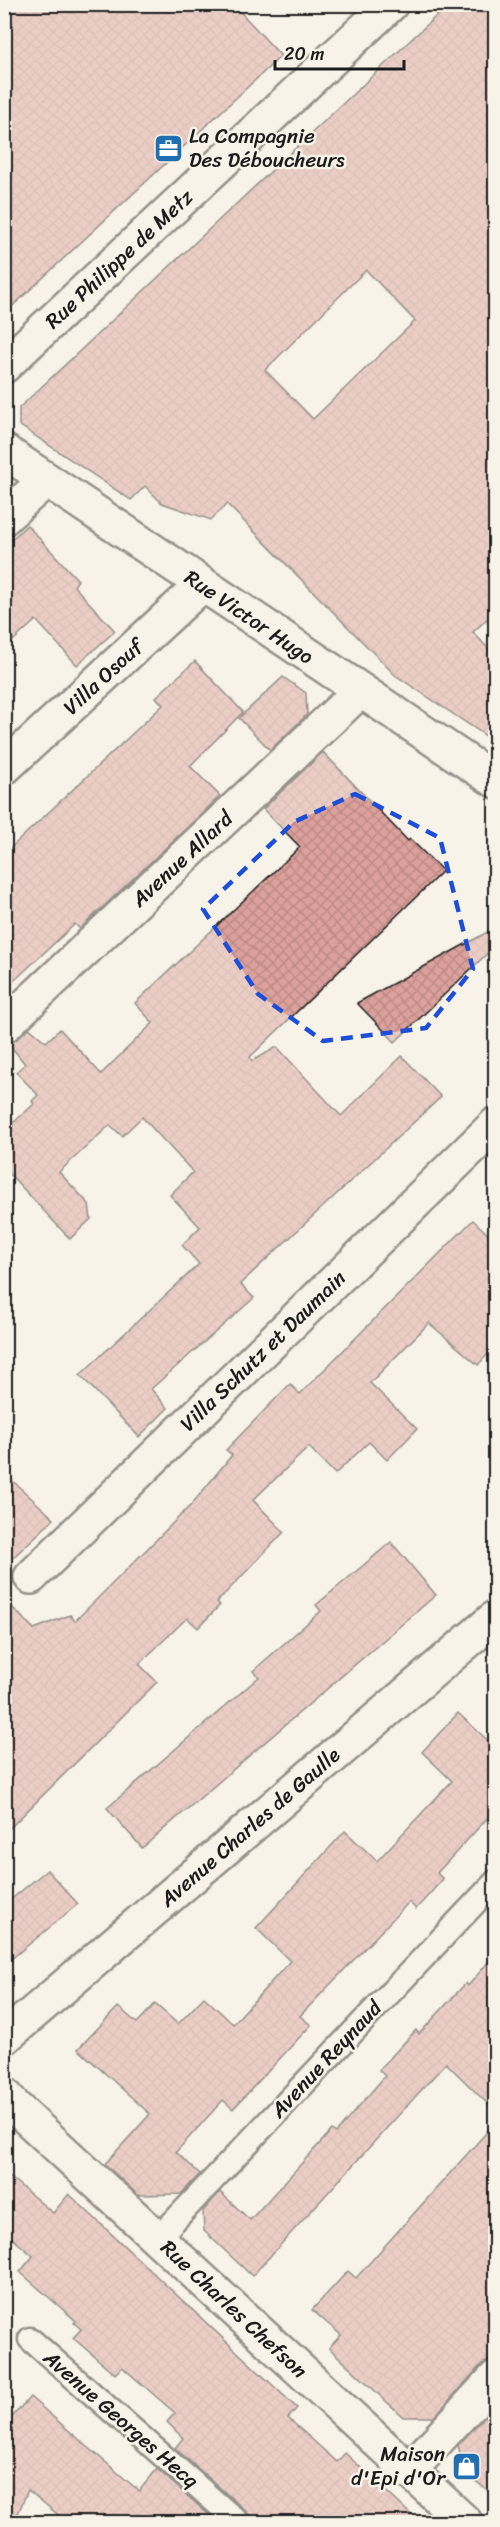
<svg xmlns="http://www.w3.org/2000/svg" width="500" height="2527" font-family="Sriracha,sans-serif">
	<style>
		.building { fill: url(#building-cross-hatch); stroke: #1c1c1c; stroke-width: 1.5; fill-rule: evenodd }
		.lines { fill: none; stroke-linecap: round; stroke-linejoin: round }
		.lane-casing { stroke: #1c1c1c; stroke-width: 27 }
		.street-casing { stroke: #1c1c1c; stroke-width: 38 }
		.secondary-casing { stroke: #1c1c1c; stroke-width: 38 }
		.lane { stroke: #f7f3e8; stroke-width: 22 }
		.street { stroke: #f7f3e8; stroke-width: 33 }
		.secondary { stroke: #f7f3e8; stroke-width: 33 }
		.marked { fill: none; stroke: #1d4ed8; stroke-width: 4.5; stroke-dasharray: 12 8; stroke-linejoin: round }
		.labels { text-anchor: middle; stroke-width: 5; stroke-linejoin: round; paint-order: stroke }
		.poi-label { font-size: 21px; fill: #1c1c1c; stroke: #f7f3e8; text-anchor: start }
		.street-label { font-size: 21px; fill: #1c1c1c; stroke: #f7f3e8 }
	</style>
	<defs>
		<pattern id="building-cross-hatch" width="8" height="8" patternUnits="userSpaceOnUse" patternTransform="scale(1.5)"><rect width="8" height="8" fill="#dca19c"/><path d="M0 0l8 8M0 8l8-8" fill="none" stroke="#bc8a86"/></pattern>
	</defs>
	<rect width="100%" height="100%" fill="#f7f3e8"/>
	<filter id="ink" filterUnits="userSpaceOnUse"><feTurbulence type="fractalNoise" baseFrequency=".0167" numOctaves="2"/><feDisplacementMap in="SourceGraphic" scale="12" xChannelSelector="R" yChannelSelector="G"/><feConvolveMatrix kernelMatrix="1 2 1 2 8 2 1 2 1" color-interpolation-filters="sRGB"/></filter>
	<g filter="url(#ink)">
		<!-- building -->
		<g class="building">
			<polygon points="4,4 233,4 281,56 4,314"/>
			<path d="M449,4h46v608l-22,20 22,24v86l-100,-67 -168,-171 -16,16 -49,-17 -17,-17 -14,14 -112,-75v-17zM366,270l49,51 -102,98 -48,-49z"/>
			<polygon points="27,525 78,580 74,586 115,631 77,665 36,620 4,649 4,546"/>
			<polygon points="195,661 243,712 190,766 220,796 80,929 75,924 4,990 4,854 163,705 156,697"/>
			<polygon points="283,677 306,693 307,715 270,750 239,718"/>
			<polygon points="323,752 408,841 410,839 443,871 250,1057 252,1061 277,1047 341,1116 402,1056 441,1097 240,1284 254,1298 151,1389 168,1408 139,1437 80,1375 199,1264 182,1245 200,1227 170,1195 193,1172 142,1117 122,1136 110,1125 59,1172 89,1204 91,1219 70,1239 4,1168 4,1131 34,1104 32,1101 38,1095 16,1072 25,1064 9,1044 29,1028 46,1042 60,1029 101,1074 153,1023 135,1003 300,847 263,809"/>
			<polygon points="495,928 495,946 395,1042 357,1003"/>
			<polygon points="473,1220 495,1241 495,1346 478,1365 429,1323 370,1383 417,1429 387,1460 369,1442 335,1474 309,1447 253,1500 284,1532 217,1602 220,1605 198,1628 187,1618 139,1664 157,1682 4,1834 4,1599 34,1629 70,1615 75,1621 192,1504 232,1455 226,1450 290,1384 300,1394"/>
			<polygon points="4,1473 54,1519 4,1566"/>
			<polygon points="391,1542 436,1595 142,1848 107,1808 259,1677 253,1671 321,1611 316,1605"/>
			<polygon points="458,1713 495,1747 495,1810 437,1873 443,1879 416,1909 409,1902 300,2016 311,2025 233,2109 223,2100 176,2152 200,2174 181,2194 138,2195 105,2164 150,2114 78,2049 118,2007 137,2023 155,2004 178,2024 204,1997 233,2024 290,1961 256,1928 345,1831 377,1861 452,1781 422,1752"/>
			<polygon points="47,1870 78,1904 4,1965 4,1905"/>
			<polygon points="495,1954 495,2111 446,2063 252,2276 204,2231 203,2211 220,2192 250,2220 332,2130 336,2133 385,2076 379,2070 416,2030 419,2034 466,1983 468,1986"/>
			<polygon points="495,2123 495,2359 482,2364 434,2417 403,2417 329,2348 341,2335 312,2310 348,2271 356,2278"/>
			<polygon points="4,2172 53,2213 69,2194 297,2408 288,2418 337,2462 345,2453 420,2523 251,2523 247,2512 175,2448 183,2438 167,2422 175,2413 122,2367 115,2374 73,2338 81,2329 74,2323 76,2321 20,2272 33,2256 4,2231"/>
			<polygon points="30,2397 139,2491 157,2469 218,2523 68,2523 28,2490 14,2523 4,2523 4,2426"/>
			<polygon points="495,2405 495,2496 465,2473 458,2445"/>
		</g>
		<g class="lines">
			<defs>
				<g id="lane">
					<polyline points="158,2238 496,1881"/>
					<polyline points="30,2339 238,2522"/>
				</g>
				<g id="street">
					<polyline points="4,366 391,4"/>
					<polyline points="4,451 496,781"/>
					<polyline points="4,518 46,480"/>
					<polyline points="4,768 202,585"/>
					<polyline points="4,1026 359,692"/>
					<polyline points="31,1577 496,1124"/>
					<polyline points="4,2094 15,2107 465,2522"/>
					<polyline points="408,2472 496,2377"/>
				</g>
				<polyline id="secondary" points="4,2038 496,1617"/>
			</defs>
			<!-- lane casing -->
			<use href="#lane" class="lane-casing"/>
			<!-- street casing -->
			<use href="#street" class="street-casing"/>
			<!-- secondary casing -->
			<use href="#secondary" class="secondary-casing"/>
			<!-- lane -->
			<use href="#lane" class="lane"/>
			<!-- street -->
			<use href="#street" class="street"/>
			<!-- secondary -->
			<use href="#secondary" class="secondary"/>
		</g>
	</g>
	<!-- marked area -->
	<path d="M0 0H500V2527H0ZM355,794l85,44 33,131 -47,59 -103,13 -65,-47 -55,-85 91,-87z" fill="#f7f3e8" fill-opacity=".55" fill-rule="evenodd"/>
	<path class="marked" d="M355,794l85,44 33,131 -47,59 -103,13 -65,-47 -55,-85 91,-87z"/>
	<!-- icons -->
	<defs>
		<symbol id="office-square" viewBox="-11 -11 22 22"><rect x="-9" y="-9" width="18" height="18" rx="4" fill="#1f6fb2" stroke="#f7f3e8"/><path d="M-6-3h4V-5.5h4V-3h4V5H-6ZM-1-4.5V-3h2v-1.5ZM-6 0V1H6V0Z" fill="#fff"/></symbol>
		<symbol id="shop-square" viewBox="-11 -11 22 22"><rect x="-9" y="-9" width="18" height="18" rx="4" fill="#1f6fb2" stroke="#f7f3e8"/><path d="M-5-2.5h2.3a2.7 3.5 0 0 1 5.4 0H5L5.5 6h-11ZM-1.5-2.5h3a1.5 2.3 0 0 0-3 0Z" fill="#fff"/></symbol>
	</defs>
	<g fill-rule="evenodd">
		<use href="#office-square" x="152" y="132" width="33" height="33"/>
		<use href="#shop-square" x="450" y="2450" width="33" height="33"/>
	</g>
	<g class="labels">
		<!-- poi labels -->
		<g class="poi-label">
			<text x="189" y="143">La Compagnie<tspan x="189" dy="24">Des Déboucheurs</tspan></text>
			<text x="445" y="2461" text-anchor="end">Maison<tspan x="445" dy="24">d'Epi d'Or</tspan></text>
		</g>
		<!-- street labels -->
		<g class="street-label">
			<text transform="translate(119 259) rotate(-43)" y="7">Rue Philippe de Metz</text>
			<text transform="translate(249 617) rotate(34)" y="7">Rue Victor Hugo</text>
			<text transform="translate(103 677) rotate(-43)" y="7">Villa Osouf</text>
			<text transform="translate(182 859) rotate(-43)" y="7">Avenue Allard</text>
			<text transform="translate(263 1351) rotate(-44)" y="7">Villa Schutz et Daumain</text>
			<text transform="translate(250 1827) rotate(-41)" y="7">Avenue Charles de Gaulle</text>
			<text transform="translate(326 2059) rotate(-47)" y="7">Avenue Reynaud</text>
			<text transform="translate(234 2309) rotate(43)" y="7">Rue Charles Chefson</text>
			<text transform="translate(121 2419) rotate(41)" y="7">Avenue Georges Hecq</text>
		</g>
	</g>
	<!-- margin -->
	<rect width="500" height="2527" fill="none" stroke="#f7f3e8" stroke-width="24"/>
	<rect x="12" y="12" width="476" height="2503" fill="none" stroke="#1c1c1c" stroke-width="2" filter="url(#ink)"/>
	<!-- scale -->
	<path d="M275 60v9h129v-9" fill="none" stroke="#1c1c1c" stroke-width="3"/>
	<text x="284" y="60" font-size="18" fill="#1c1c1c" stroke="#f7f3e8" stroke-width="4.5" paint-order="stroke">20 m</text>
</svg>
